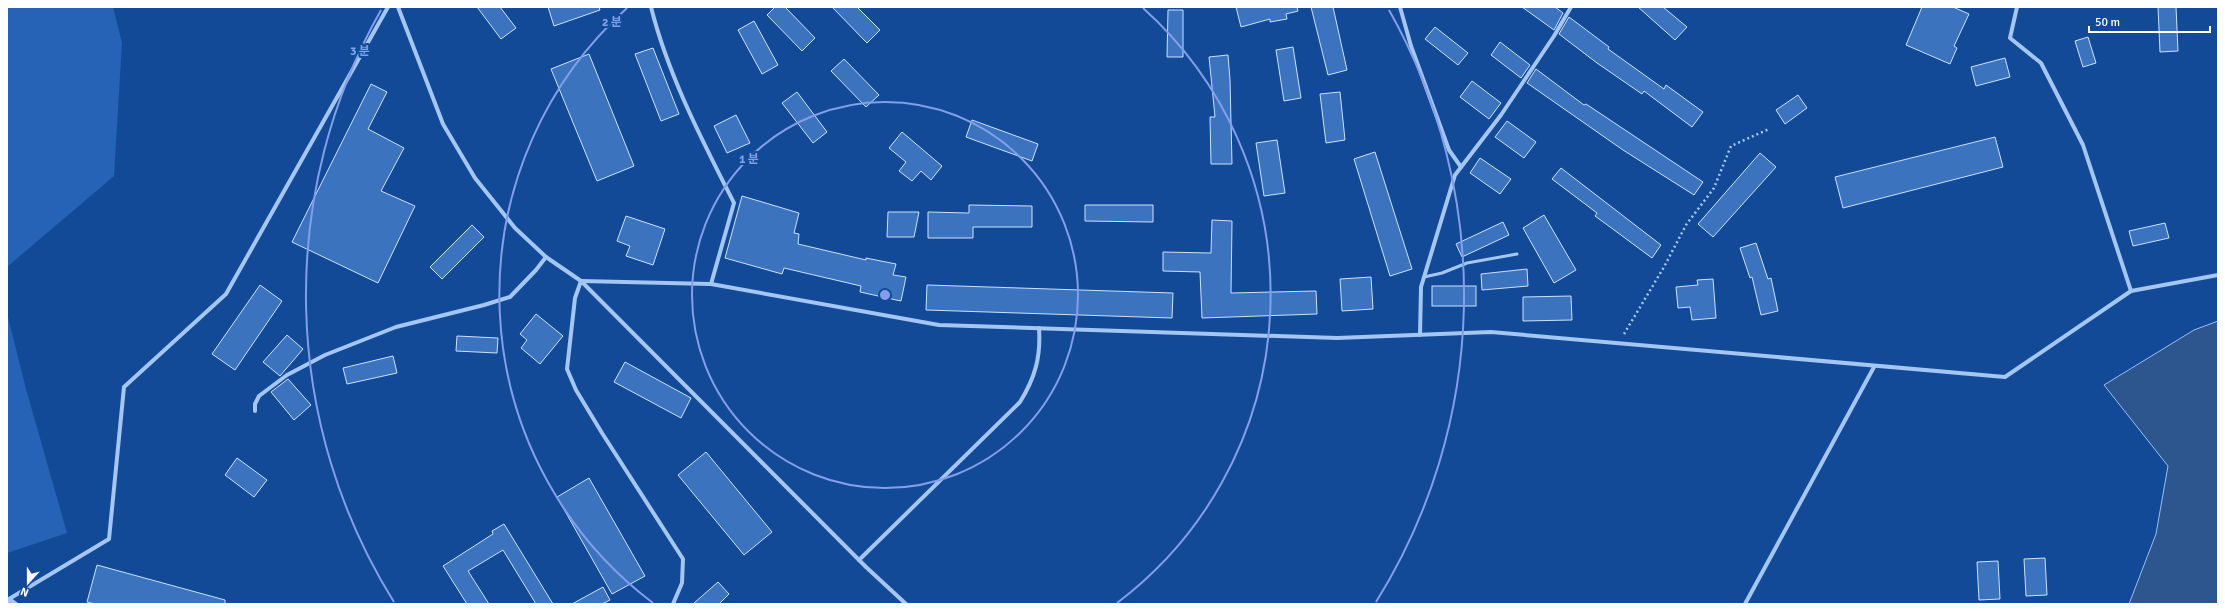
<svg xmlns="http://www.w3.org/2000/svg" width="2225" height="611" font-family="Signika,'Noto Sans KR',sans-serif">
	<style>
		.green { fill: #2663b6 }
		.water { fill: #2d558e; stroke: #96c0f6 }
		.building { fill: #3c73bf; stroke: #cce1fd }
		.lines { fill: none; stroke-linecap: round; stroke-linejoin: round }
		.path { stroke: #a4c6f3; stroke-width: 2.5; stroke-dasharray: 2 3; stroke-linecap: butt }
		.service { stroke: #a4c6f3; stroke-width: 3 }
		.minor { stroke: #a4c6f3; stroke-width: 4 }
		.ring { fill: none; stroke: #839eea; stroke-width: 2 }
		.centre { fill: #839eea; stroke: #134a97; stroke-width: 2 }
		.ring-label { font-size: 12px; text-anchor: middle; font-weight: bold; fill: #839eea; stroke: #134a97; stroke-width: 4; stroke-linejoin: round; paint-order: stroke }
	</style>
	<rect width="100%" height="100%" fill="#134a97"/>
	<!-- green -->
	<g class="green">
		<polygon points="7,7 113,7 122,43 114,176 7,267"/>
		<polygon points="7,313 26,389 67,533 7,553"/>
	</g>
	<!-- water -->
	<polygon class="water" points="2218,321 2218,604 2129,604 2156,534 2168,466 2104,385 2194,330"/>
	<!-- building -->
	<g class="building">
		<polygon points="477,7 500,7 516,28 501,39"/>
		<polygon points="548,7 599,7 600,10 554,26"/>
		<polygon points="775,7 785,7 815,38 802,51 767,15"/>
		<polygon points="832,7 857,7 880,30 867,43"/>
		<polygon points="1236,7 1297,7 1298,11 1286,14 1287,19 1270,22 1270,19 1241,27"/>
		<polygon points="1311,7 1333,7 1347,70 1328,75"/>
		<polygon points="1522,7 1555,7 1563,13 1554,30"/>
		<polygon points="1638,7 1663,7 1687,27 1675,40"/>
		<polygon points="1922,7 1953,7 1969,14 1954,46 1957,48 1950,64 1906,45"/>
		<polygon points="2158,7 2176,7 2178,51 2160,52"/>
		<polygon points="1168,10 1183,10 1183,57 1167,57"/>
		<polygon points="1569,17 1609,47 1608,49 1664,89 1666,85 1703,112 1692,127 1644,91 1642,94 1597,63 1559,34"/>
		<polygon points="754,21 778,65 762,74 738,30"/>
		<polygon points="1435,27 1468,53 1458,65 1425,39"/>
		<polygon points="2088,37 2096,63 2083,67 2075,41"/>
		<polygon points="1500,42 1530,65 1521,78 1491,55"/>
		<polygon points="1293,47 1301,98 1284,101 1276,50"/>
		<polygon points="653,48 679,114 661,121 635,54"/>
		<polygon points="589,54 634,166 597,181 551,69"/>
		<polygon points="1228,55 1230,80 1232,164 1211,164 1210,117 1215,117 1209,57"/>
		<polygon points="2005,58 2010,77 1976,86 1971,67"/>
		<polygon points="844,59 879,95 866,107 831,71"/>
		<polygon points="1536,69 1584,105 1586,104 1703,182 1694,195 1623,150 1527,83"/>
		<polygon points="1472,81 1501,103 1489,119 1460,97"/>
		<polygon points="371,84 387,92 368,129 404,148 381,191 415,206 378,283 292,242"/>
		<polygon points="797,92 827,132 813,143 782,103"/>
		<polygon points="1340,92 1345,140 1326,143 1320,94"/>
		<polygon points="1798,95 1807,108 1785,124 1776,110"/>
		<polygon points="736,115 750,143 727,153 714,126"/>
		<polygon points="972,120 1038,144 1032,161 966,137"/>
		<polygon points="1507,121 1536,142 1524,158 1495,137"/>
		<polygon points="902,132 942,166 931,180 921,171 912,181 899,171 906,162 889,148"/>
		<polygon points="1995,137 2003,167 1843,208 1835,177"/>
		<polygon points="1277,140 1285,193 1264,196 1256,143"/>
		<polygon points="1375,152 1412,269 1390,276 1354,159"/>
		<polygon points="1760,153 1776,167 1713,237 1698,224"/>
		<polygon points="1480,158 1511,179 1500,194 1470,173"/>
		<polygon points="1561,168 1661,245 1652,258 1606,224 1595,216 1597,213 1552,179"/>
		<polygon points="742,196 799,213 794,233 799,234 798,244 866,260 866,258 896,264 893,275 906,277 901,301 860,292 861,286 784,268 782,274 725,258"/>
		<polygon points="969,205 1032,206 1032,227 973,227 973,238 928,238 928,212 969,213"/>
		<polygon points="1085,205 1153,205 1153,222 1085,221"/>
		<polygon points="888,212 919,212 914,237 887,237"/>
		<polygon points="1544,215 1576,270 1554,283 1523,228"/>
		<polygon points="626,216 665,229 653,265 626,256 630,246 617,241"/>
		<polygon points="1212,220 1232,221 1231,293 1316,291 1317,314 1202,318 1200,272 1163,271 1163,252 1211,253"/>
		<polygon points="1503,222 1509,235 1462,257 1456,244"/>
		<polygon points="2165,223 2169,238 2133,246 2129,231"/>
		<polygon points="472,225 484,237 442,279 430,267"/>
		<polygon points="1756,243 1768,279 1771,278 1778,311 1761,315 1752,277 1750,278 1740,248"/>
		<polygon points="1527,269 1528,286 1482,290 1481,274"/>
		<polygon points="1371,277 1373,309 1342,311 1340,279"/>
		<polygon points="1713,279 1716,318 1692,320 1690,307 1678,308 1676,287 1698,285 1697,280"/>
		<polygon points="260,285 282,301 235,370 212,354"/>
		<polygon points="927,285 1173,293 1172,318 926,310"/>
		<rect x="1432" y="286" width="44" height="20"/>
		<polygon points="1571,296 1572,320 1523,321 1523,297"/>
		<polygon points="536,314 563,336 540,364 521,348 527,340 520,334"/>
		<polygon points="287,335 303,349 280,376 263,362"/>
		<polygon points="457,336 498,338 497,353 456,351"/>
		<polygon points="393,356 397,373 347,384 343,368"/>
		<polygon points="625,362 691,398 681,418 614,382"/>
		<polygon points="288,379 311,405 294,420 271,392"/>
		<polygon points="706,452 772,532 744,555 678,475"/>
		<polygon points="237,458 267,480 254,497 225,475"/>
		<polygon points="589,478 645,576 612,594 557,497"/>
		<polygon points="504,524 553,604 536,604 503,550 468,571 489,604 467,604 443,566 493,534 492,531"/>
		<polygon points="2045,558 2047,595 2026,596 2024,559"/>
		<polygon points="1998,561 2000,599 1979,600 1977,562"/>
		<polygon points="97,565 225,600 225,604 95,604 87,602"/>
		<polygon points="718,582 729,594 719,604 693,604"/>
		<polygon points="603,587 610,600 602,604 572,604"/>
	</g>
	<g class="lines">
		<!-- path -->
		<polyline class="path" points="1624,334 1664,267 1686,225 1714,188 1731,146 1769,129"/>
		<!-- service -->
		<polyline class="service" points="1424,277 1442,273 1467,263 1517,254"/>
		<!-- minor -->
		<g class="minor">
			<polyline points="398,7 443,124 475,178 515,228 546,257 581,281 866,567 906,604"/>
			<path d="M651,7c17,68 51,133 83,196l-23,81"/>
			<polyline points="1400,7 1411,46 1449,150 1461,167"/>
			<polyline points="2017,7 2010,38 2041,63 2083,145 2131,291"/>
			<polyline points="581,281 711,284 939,325 1337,338 1491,332 2005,377 2131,291 2218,275"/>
			<polyline points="581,281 575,298 567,369 576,390 602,433 683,559 682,583 673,604"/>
			<polyline points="1420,335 1421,287 1455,175 1501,115 1554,36 1571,7"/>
			<polyline points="255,411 255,404 259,396 287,375 325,355 396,327 484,305 510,297 536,270 546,257"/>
			<path d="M859,560l161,-158c15,-24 21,-45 19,-74"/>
			<polyline points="9,599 16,604"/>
			<polyline points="8,604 9,599 109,539 124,387 226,294 388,7"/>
			<polyline points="1745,604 1874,367"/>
		</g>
	</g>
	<!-- distance rings -->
	<g class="ring">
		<circle cx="885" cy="295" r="193"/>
		<path d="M653 603A386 386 0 0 1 627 8M1143 8A386 386 0 0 1 1117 603"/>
		<path d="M394 602A579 579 0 0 1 381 10M1389 10A579 579 0 0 1 1376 602"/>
	</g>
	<circle cx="885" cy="295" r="6" class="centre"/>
	<g class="ring-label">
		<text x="612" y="26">2 분</text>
		<text x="360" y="55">3 분</text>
		<text x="749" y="163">1 분</text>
	</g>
	<!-- border -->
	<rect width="2225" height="611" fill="none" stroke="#ffffff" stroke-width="16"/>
	<!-- north arrow -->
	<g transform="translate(28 583) rotate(201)" stroke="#134a97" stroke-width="3" paint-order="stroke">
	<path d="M0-3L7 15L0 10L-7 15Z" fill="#ffffff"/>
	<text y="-6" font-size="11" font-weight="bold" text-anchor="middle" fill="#ffffff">N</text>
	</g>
	<!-- scale -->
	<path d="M2089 26v6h121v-6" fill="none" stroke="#ffffff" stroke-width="2"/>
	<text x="2095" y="26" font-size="12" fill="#ffffff" stroke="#134a97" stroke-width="3" paint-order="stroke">50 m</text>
</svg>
